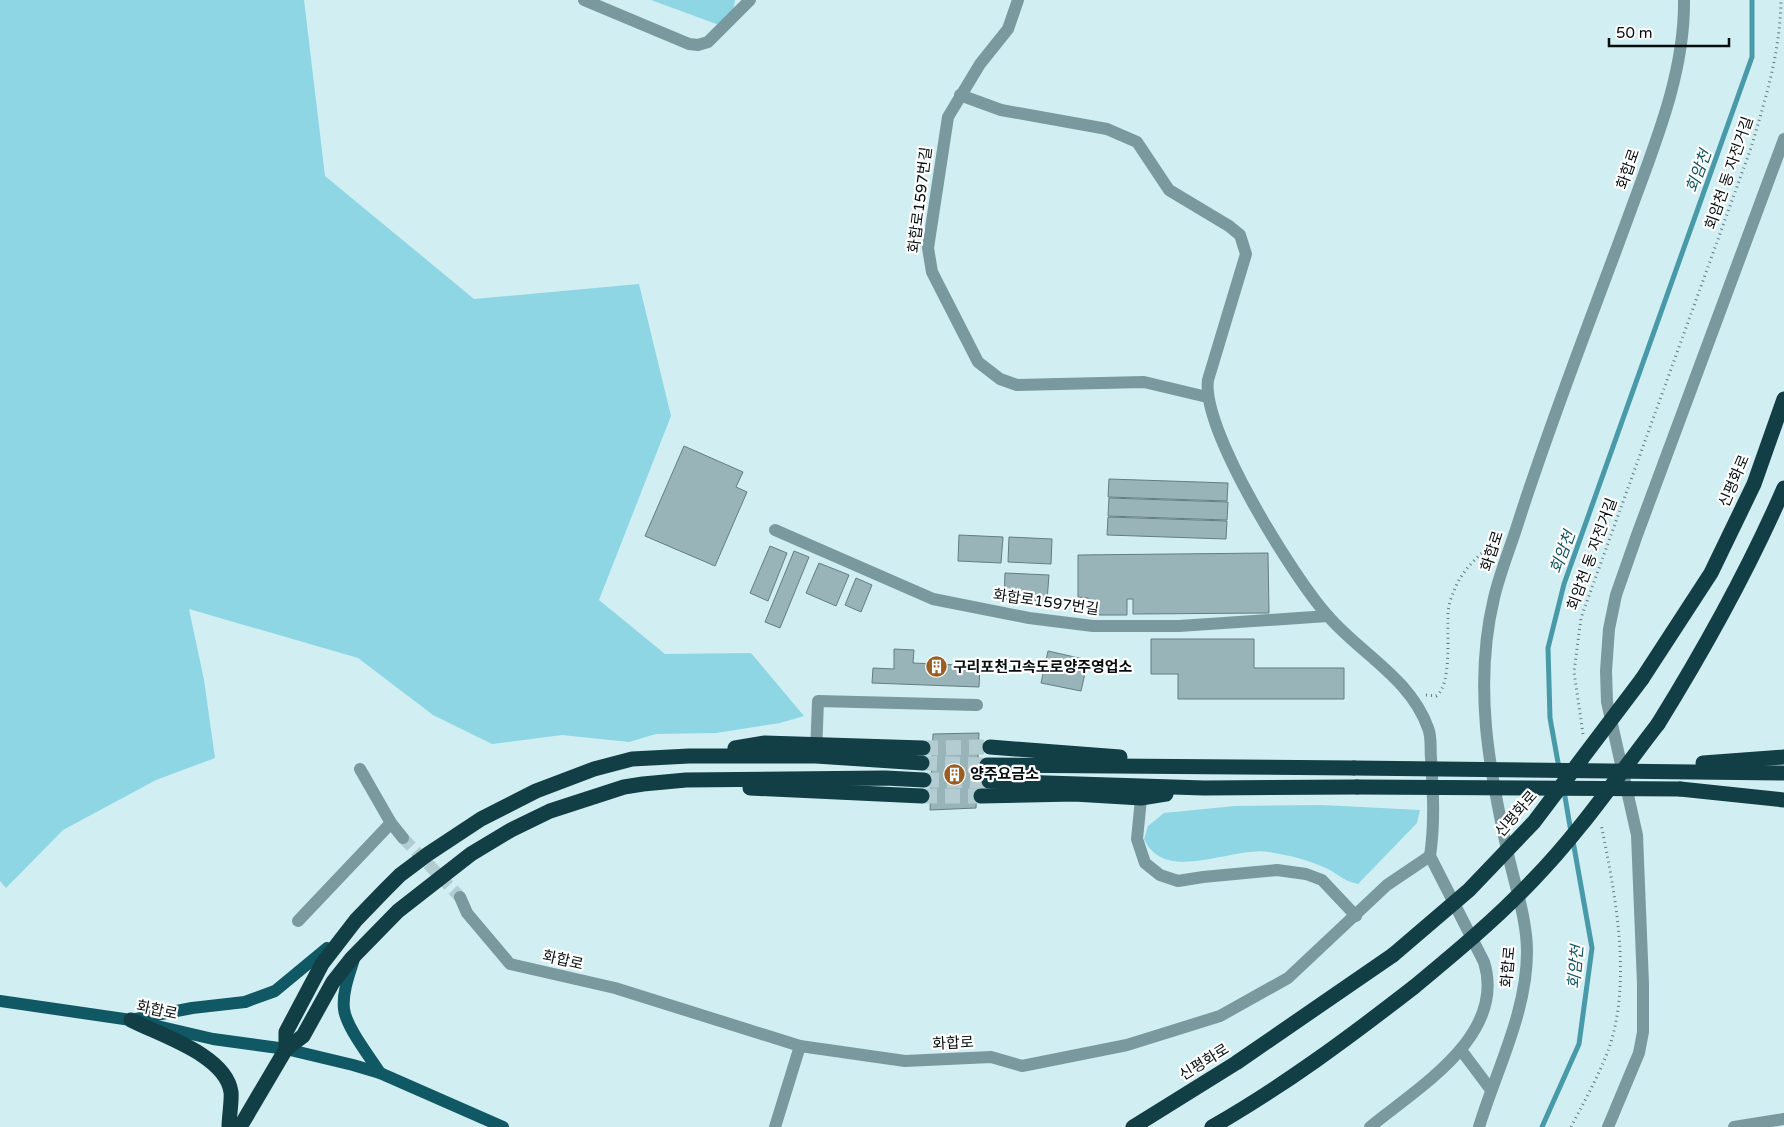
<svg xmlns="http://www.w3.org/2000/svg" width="1784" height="1127" font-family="'Varela Round','Noto Sans KR',sans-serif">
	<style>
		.green { fill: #8ed6e4 }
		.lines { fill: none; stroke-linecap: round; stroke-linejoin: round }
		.stream { stroke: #499aa8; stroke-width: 5 }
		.building { fill: #99b4b9; stroke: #637d82 }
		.minor-tunnel { stroke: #b2ccd1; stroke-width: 12; stroke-dasharray: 12 6; stroke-linecap: butt }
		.highway-tunnel { stroke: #b2ccd1; stroke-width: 15; stroke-dasharray: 15 8; stroke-linecap: butt }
		.path { stroke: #67797d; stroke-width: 3; stroke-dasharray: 1 4; stroke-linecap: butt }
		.minor { stroke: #7a999f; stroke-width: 12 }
		.major { stroke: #0f5864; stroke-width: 12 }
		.highway { stroke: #123e45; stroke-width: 15 }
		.highway-bridge { stroke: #123e45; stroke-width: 15 }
		.labels { text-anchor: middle; stroke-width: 4.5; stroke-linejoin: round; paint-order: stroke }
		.street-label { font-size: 15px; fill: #050d0f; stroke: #fff }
		.poi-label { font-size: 15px; font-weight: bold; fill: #050d0f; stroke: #fff; text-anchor: start }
		.water-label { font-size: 16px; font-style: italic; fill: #105560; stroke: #fff }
	</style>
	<rect width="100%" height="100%" fill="#d1eef3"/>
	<!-- green -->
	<g class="green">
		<polygon points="0,0 304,0 325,176 474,299 639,284 671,416 599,600 665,654 751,653 804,716 780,723 716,733 656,734 629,742 562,735 492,744 433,715 358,658 189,609 204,680 215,758 156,780 63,830 6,888 0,881"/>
		<polygon points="651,0 735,0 730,29"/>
		<path d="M1322,805l98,5 -3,13 -59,61c-16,-4 -17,-8 -30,-15 -18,-9 -39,-14 -59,-17 -36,-6 -104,33 -125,-13l4,-13 16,-13 71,-7z"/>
	</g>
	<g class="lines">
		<!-- stream -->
		<g class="stream">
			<polyline points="1559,768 1550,718 1548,648 1564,584 1752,57 1752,0"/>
			<polyline points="1564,791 1571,832"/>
			<polyline points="1542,1127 1579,1044 1592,948 1573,841"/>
		</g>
	</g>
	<!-- building -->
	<g class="building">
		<polygon points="684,446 743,472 736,487 747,492 715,566 645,536"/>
		<polygon points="1109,479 1228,483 1227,501 1108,497"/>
		<polygon points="1109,498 1228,502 1227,520 1108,516"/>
		<polygon points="1108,517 1227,521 1226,539 1107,535"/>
		<polygon points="959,535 1003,537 1001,563 958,561"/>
		<polygon points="1009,537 1052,539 1051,564 1008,562"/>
		<polygon points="770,546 787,553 768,601 750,593"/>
		<polygon points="794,551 809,557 780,628 765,622"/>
		<polygon points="1268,553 1269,613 1133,614 1133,599 1127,599 1127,615 1088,615 1088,598 1078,597 1078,555"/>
		<polygon points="819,563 849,575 836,606 806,593"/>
		<polygon points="1005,573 1049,575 1047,601 1004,599"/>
		<polygon points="856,578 872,585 861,612 845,605"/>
		<polygon points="1151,639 1254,639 1254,668 1344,668 1344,699 1178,699 1178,674 1151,674"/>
		<polygon points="894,649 914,650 913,663 980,666 979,687 872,683 873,668 894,669"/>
		<polygon points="1048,651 1088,660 1081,691 1041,683"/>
		<polygon points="979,733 976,808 930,810 933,734"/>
	</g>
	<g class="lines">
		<!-- minor-tunnel -->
		<polyline class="minor-tunnel" points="403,838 460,897"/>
		<!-- highway-tunnel -->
		<g class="highway-tunnel">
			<polyline points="923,748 990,747"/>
			<polyline points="922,763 987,765"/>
			<polyline points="924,780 989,781"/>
			<polyline points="922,796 981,796"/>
		</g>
		<!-- path -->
		<g class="path">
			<path d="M1426,695l10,1c16,-10 11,-64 12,-82 0,-7 3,-17 6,-23 7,-20 26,-38 43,-50"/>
			<path d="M1583,734l-9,-62 7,-54 170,-470c15,-51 29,-95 30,-148"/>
			<path d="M1571,1127c13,-25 27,-50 37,-76 25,-69 7,-158 -7,-227"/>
		</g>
		<!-- minor -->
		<g class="minor">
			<polyline points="584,0 689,44 698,45 708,42 750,0"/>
			<polyline points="1018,0 1008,29 980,64 948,117 928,248 932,272 978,362 1000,379 1017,385 1144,382 1207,397"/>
			<path d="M960,95l41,15 106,19 30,13 32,48 60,36 11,9 6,19 -38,126c-7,49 85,197 120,236 33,38 82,62 100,112 4,9 2,21 3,30 2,34 4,64 -1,98"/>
			<polyline points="775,530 933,599 1029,618 1093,626 1179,626 1328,616"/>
			<polyline points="816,754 818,701 977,705"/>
			<polyline points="360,769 391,823 403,838"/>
			<polyline points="1142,789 1137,839 1145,863 1160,875 1178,881 1203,877 1277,870 1306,874 1322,880 1356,916"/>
			<polyline points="460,897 467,913 510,964 615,988 800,1046 905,1061 991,1057 1022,1066 1127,1045 1220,1016 1288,978 1387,885 1430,856"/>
			<polyline points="298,921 391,823"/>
			<polyline points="1461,1050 1491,1090"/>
			<polyline points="775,1127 800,1046"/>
			<path d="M1370,1127c47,-39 137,-91 114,-165l-54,-106"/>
			<path d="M1479,1127c17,-56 48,-115 48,-175 0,-33 -12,-66 -19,-98 -19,-85 -35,-169 -14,-256 6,-26 17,-52 25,-78 33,-103 73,-204 110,-305 25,-69 56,-141 55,-215"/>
			<polyline points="1608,1127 1639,1053 1643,1032 1643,984 1637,835 1607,702 1606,671 1609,629 1616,595 1637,535 1784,139"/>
			<polyline points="1734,1127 1784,1119"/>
		</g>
		<!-- major -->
		<g class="major">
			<path d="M355,956c-5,16 -13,36 -11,53 2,18 26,48 36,64"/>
			<polyline points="0,1001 131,1020 213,1039 286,1049 353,1065 380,1073 503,1127"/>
			<polyline points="136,1019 192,1008 245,1002 275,991 327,948"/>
		</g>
		<!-- highway -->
		<g class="highway">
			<polyline points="1642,679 1711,573 1754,484 1784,399"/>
			<path d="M1658,724c47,-76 90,-153 126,-236"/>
			<polyline points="990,747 1120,757"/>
			<polyline points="735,748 765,743 923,748"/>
			<polyline points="987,765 1354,768"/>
			<polyline points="989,781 1204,788 1357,787"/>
			<polyline points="750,788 922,796"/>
			<polyline points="1680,789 1784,800"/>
			<polyline points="981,796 1074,794 1141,798 1166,794"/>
			<path d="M131,1020c29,15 95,35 100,72 1,8 -2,25 -2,35"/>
			<polyline points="286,1049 286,1032 322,964 356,920 385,890 400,875 428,854 481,819 536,791 594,769 632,759 689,756 816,756 922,763"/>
			<polyline points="240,1127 286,1049 303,1036 333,982 352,958 398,911 471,854 511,830 550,811 624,787 643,784 686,780 885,778 924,780"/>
			<polyline points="1133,1127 1236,1063 1393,955"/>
			<path d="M1212,1127c73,-42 135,-88 202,-140"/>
		</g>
		<!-- highway-bridge -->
		<g class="highway-bridge">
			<polyline points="1703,763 1784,757"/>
			<polyline points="1354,768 1784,773"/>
			<polyline points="1357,787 1680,789"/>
			<polyline points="1393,955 1469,890 1534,822 1642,679"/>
			<path d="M1414,987c41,-34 82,-68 119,-107 46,-47 84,-103 125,-156"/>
		</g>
	</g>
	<!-- icons -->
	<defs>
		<symbol id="building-disc" viewBox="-11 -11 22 22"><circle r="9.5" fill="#9b5e22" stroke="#fff"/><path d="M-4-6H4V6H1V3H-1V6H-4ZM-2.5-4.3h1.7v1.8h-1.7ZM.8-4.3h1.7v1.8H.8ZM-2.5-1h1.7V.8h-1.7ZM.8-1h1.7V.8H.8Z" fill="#fff"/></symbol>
	</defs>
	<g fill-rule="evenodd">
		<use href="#building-disc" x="924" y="654" width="25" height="25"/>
		<use href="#building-disc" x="942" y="762" width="25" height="25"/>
	</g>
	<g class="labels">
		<!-- street labels -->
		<g class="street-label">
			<text transform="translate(1628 169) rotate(-71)" y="5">화합로</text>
			<text transform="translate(1729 173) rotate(-71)" y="5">회암천 동 자전거길</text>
			<text transform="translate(920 200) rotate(-83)" y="5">화합로1597번길</text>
			<text transform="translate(1734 481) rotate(-67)" y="5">신평화로</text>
			<text transform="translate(1492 551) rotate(-72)" y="5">화합로</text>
			<text transform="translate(1592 554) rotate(-70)" y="5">회암천 동 자전거길</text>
			<text transform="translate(1046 602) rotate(8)" y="5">화합로1597번길</text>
			<text transform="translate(1516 814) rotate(-49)" y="5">신평화로</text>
			<text transform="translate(563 960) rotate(13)" y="5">화합로</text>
			<text transform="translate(1508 967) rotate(-85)" y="5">화합로</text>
			<text transform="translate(157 1010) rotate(12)" y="5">화합로</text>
			<text transform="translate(953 1043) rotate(-3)" y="5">화합로</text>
			<text transform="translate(1204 1062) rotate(-32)" y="5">신평화로</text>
		</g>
		<!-- poi labels -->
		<g class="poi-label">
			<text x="953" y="672">구리포천고속도로양주영업소</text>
			<text x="970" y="779">양주요금소</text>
		</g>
		<!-- water labels -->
		<g class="water-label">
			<text transform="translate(1698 171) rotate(-70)" y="6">회암천</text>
			<text transform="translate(1562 552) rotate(-70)" y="6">회암천</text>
			<text transform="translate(1575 967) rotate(-85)" y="6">회암천</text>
		</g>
	</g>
	<!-- scale -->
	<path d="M1609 38v8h120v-8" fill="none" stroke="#050d0f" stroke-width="2.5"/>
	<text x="1616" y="38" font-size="15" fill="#050d0f" stroke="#ffffff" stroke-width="4" paint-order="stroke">50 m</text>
</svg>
